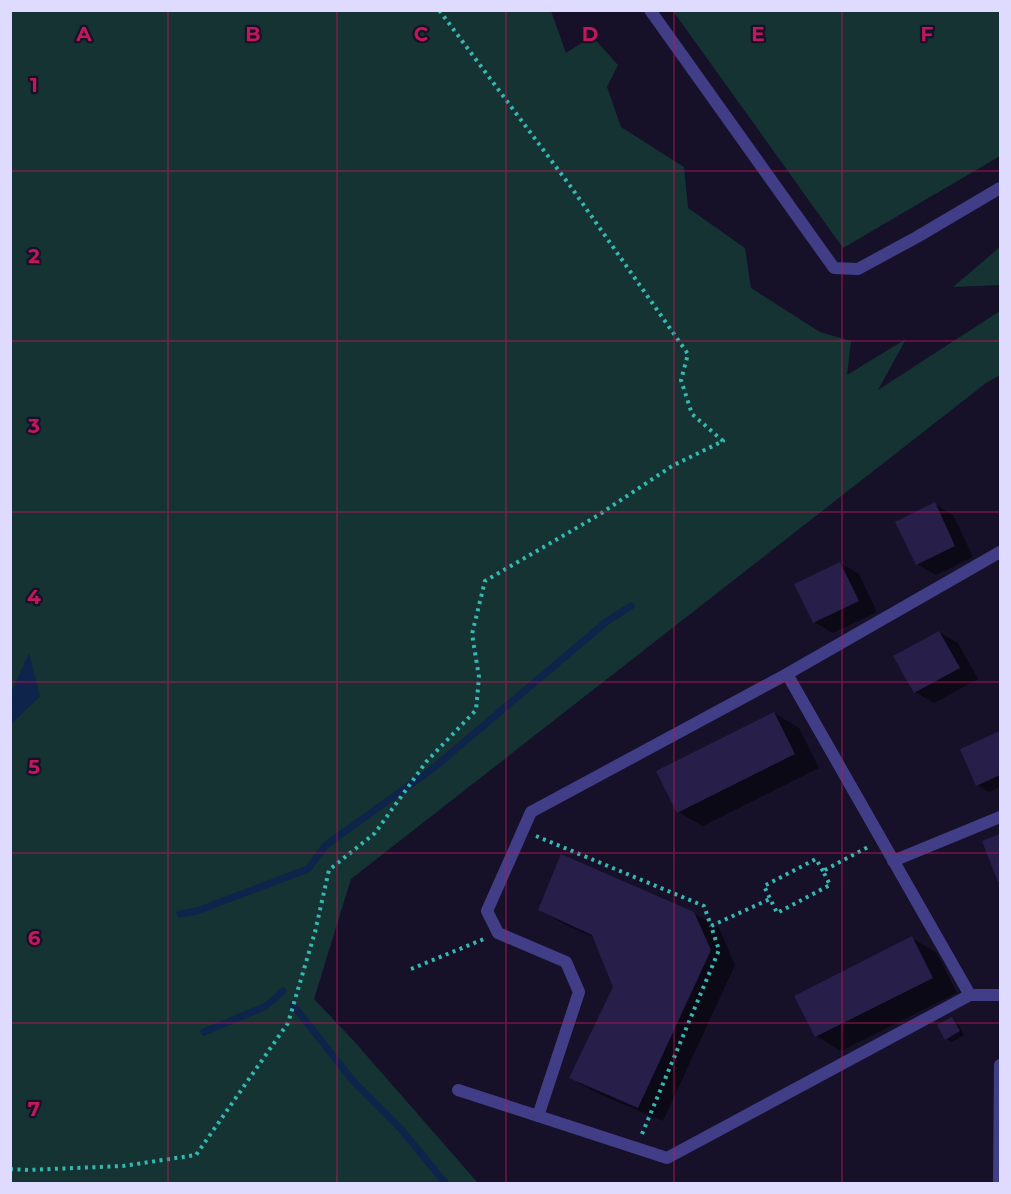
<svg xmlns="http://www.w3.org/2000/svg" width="1011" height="1194" font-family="Montserrat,sans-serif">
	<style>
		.green { fill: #143332 }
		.water { fill: #0e244b }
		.shadow { fill: #0007 }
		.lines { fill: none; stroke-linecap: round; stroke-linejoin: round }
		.stream { stroke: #0e244b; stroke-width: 7 }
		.building { fill: #271e4a }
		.path { stroke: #34b9b2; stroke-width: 4; stroke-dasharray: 3 4.5; stroke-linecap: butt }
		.lane { stroke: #413e87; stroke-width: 12 }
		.grid { fill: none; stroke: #c2185b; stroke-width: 1.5; stroke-opacity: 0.55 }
		.grid-label { font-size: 20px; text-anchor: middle; font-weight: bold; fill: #c2185b; stroke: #161129; stroke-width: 4.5; stroke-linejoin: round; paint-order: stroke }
	</style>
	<rect width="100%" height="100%" fill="#161129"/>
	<!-- green -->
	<g class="green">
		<polygon points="11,11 551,11 566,53 592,36 618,65 607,87 621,127 684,167 688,208 745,248 751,288 820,332 851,341 847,375 906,339 878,390 1000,311 1000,375 986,383 351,879 314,999 353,1040 478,1183 11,1183 10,724 40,696 11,693"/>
		<polygon points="673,11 1000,11 1000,156 843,248"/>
		<polygon points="1000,247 1000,285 953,287"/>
	</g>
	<!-- water -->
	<polygon class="water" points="29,653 40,696 11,724 11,693"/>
	<!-- shadow -->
	<g class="shadow">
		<polygon points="935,504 953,515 973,557 936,575 917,564"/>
		<polygon points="840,563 859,574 877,612 833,633 814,622"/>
		<polygon points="939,632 958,643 978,679 934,703 915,692"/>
		<polygon points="774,713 799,728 819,768 703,826 678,812"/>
		<polygon points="1000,733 1000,787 989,792 977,785 962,750"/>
		<polygon points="1000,836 1000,882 984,842"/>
		<polygon points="540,910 694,913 719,928 735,965 663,1121 595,1092 571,1078 615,987 595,938 564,924"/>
		<polygon points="912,938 937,953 957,993 841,1051 816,1036"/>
		<polygon points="952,1019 957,1022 964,1035 952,1042 946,1039"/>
	</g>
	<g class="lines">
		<!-- stream -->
		<g class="stream">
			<polyline points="180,914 197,911 308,869 326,845 431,770 606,622 631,606"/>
			<polyline points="293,1005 353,1081 400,1128 446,1184"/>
			<polyline points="204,1032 266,1006 283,991"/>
		</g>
	</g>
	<!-- building -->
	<g class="building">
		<polygon points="935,502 955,546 916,565 895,522"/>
		<polygon points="840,562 859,601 813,623 794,584"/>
		<polygon points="939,631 960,668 914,693 893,656"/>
		<polygon points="774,712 795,754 677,813 656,771"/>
		<polygon points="1000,731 1000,775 976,786 960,749"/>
		<polygon points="1000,834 1000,881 998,882 982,841"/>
		<polygon points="561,854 694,912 711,950 638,1108 569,1078 613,987 592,935 538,910"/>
		<polygon points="912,936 933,978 815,1037 794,996"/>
		<polygon points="952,1017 960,1031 945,1040 937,1025"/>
	</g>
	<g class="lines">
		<!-- path -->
		<g class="path">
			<polyline points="536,836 704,906 711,926"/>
			<polyline points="823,871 816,859 764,886 777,913 830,885 823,871 868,847"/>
			<polyline points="411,969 484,939"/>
			<polyline points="642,1134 719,950 711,926 770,899"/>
			<polyline points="10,1169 28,1170 123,1166 196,1155 288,1023 315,932 329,870 375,833 426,762 476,710 479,677 472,634 485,581 597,516 672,466 723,441 692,414 681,380 688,354 571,187 439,10"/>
		</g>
		<!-- lane -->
		<g class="lane">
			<polyline points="650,10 834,268 858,269 917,237 1000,188"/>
			<polyline points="1000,552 787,674 970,995 1000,995"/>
			<polyline points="893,861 1000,817"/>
			<polyline points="458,1090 667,1158 970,995"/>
			<polyline points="538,1116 579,992 566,962 498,933 487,911 531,812 787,674"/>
			<polyline points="999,1184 1000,1065"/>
		</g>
	</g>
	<!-- grid -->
	<path class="grid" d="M168,10v1174M337,10v1174M506,10v1174M674,10v1174M842,10v1174M10,171h990M10,341h990M10,512h990M10,682h990M10,853h990M10,1023h990"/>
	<g class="grid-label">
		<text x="84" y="41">A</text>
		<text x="253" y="41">B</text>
		<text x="421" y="41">C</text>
		<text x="590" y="41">D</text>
		<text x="758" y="41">E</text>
		<text x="927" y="41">F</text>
		<text x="34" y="92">1</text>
		<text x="34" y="263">2</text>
		<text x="34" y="433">3</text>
		<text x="34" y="604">4</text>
		<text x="34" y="774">5</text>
		<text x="34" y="945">6</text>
		<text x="34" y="1116">7</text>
	</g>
	<!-- border -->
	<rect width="1011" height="1194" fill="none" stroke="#dfdbfe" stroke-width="24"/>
</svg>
